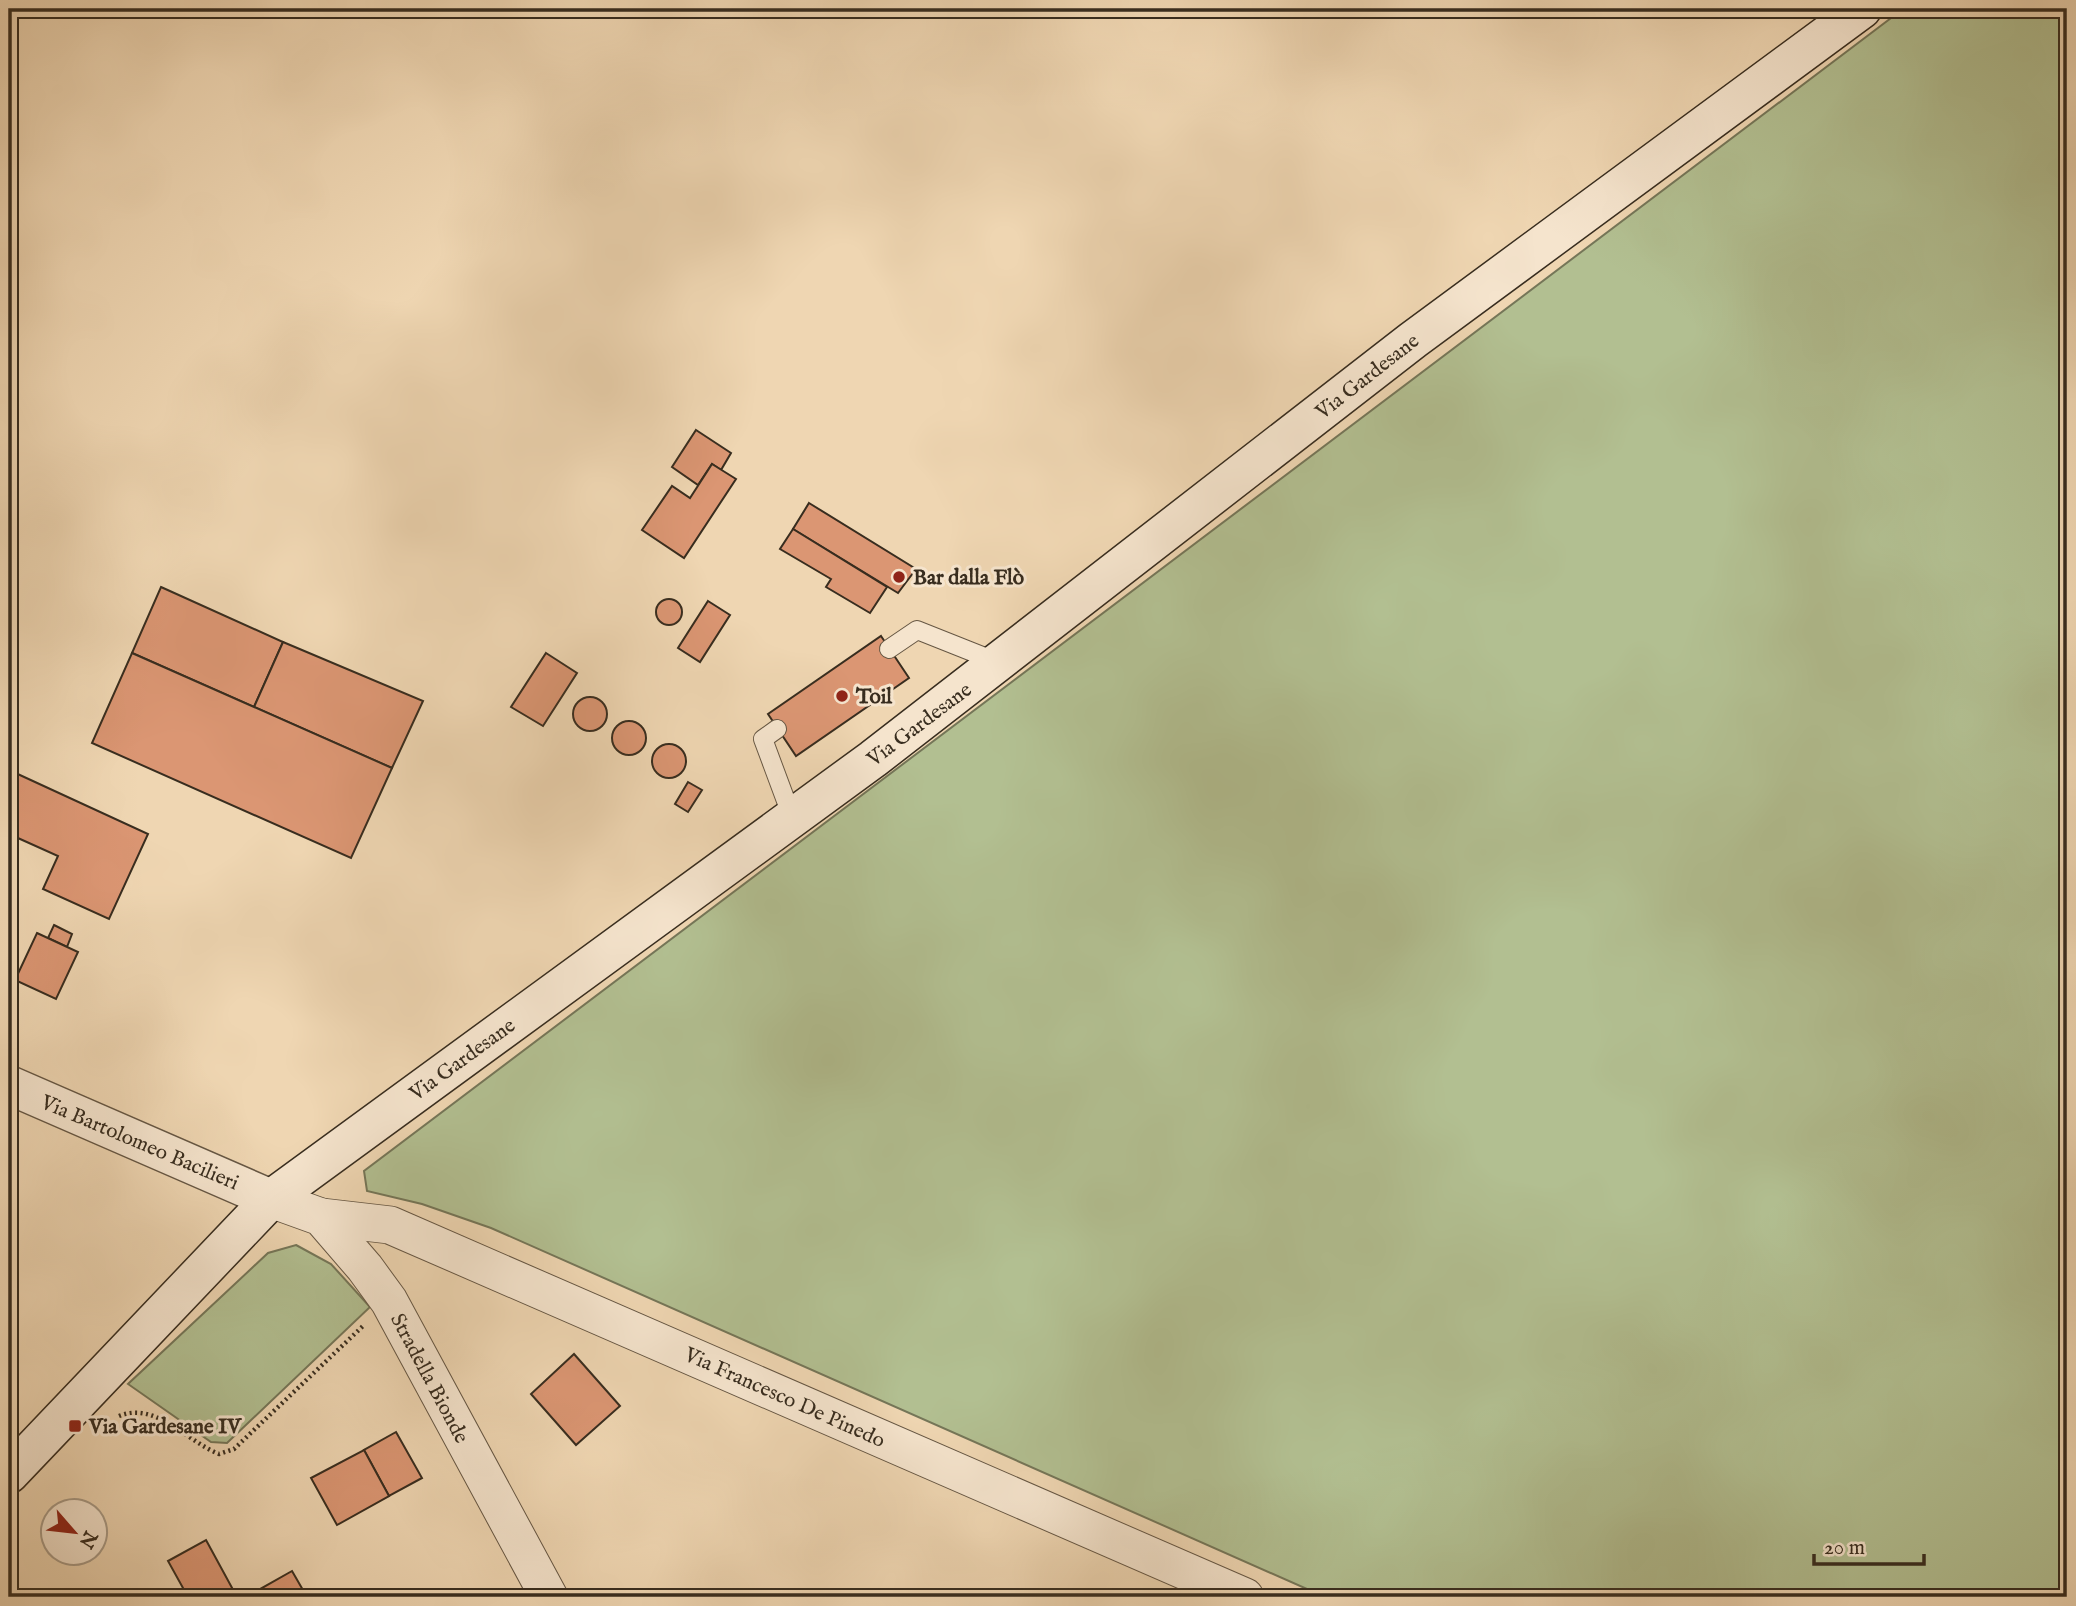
<svg xmlns="http://www.w3.org/2000/svg" width="2076" height="1606" font-family="'IM FELL English',serif">
	<style>
		.green { fill: #b2bf91; stroke: #757658; stroke-width: 2 }
		.building { fill: #db9673; stroke: #382d1f; stroke-width: 2 }
		.lines { fill: none; stroke-linecap: round; stroke-linejoin: round }
		.service-casing { stroke: #665744; stroke-width: 20 }
		.minor-casing { stroke: #665744; stroke-width: 39 }
		.tertiary-casing { stroke: #665744; stroke-width: 41 }
		.secondary-casing { stroke: #382d1f; stroke-width: 41 }
		.path { stroke: #382d1f; stroke-width: 4.5; stroke-dasharray: 2 3.5; stroke-linecap: butt }
		.service { stroke: #f5e4cd; stroke-width: 18 }
		.minor { stroke: #f5e4cd; stroke-width: 37 }
		.tertiary { stroke: #f5e4cd; stroke-width: 38 }
		.secondary { stroke: #f5e4cd; stroke-width: 38 }
		.poi-dot { fill: #8f2418; stroke: #f5e4cd; stroke-width: 2.5 }
		.labels { text-anchor: middle; stroke-width: 6; stroke-linejoin: round; paint-order: stroke }
		.street-label { font-size: 21px; fill: #382d1f; stroke: #f5e4cd }
		.poi-label { font-size: 21px; font-weight: bold; fill: #382d1f; stroke: #f5e4cd; text-anchor: start }
	</style>
	<rect width="100%" height="100%" fill="#efd6b2"/>
	<filter id="stains"><feTurbulence type="fractalNoise" baseFrequency=".00286" numOctaves="4"/><feColorMatrix values="0 0 0 0 .2 0 0 0 0 .09 0 0 0 0 .02 0 0 0 .5 -.17"/></filter>
	<radialGradient id="worn" r=".72"><stop offset=".6" stop-color="#630" stop-opacity="0"/><stop offset="1" stop-color="#630" stop-opacity=".3"/></radialGradient>
	<!-- green -->
	<g class="green">
		<polygon points="1903,9 2067,9 2067,1597 1325,1597 491,1228 422,1204 367,1191 364,1171"/>
		<polygon points="296,1245 331,1264 370,1307 227,1443 211,1442 128,1384 268,1253"/>
	</g>
	<!-- building -->
	<g class="building">
		<polygon points="696,430 731,453 721,470 712,464 698,485 672,467"/>
		<polygon points="712,464 736,479 684,558 642,530 672,486 690,498"/>
		<polygon points="809,503 916,569 898,593 793,529"/>
		<polygon points="793,529 887,587 870,613 826,587 831,579 780,549"/>
		<polygon points="161,587 283,642 254,707 132,653"/>
		<circle cx="669" cy="612" r="13"/>
		<polygon points="708,601 730,615 700,662 678,648"/>
		<polygon points="881,636 909,678 796,756 768,714"/>
		<polygon points="283,642 423,701 392,768 254,707"/>
		<polygon points="132,653 392,768 351,858 92,743"/>
		<polygon points="546,653 577,673 543,726 511,707"/>
		<circle cx="590" cy="714" r="17"/>
		<circle cx="629" cy="738" r="17"/>
		<circle cx="669" cy="761" r="17"/>
		<polygon points="9,770 148,834 109,919 43,889 58,856 9,834"/>
		<polygon points="688,782 702,790 688,812 675,804"/>
		<polygon points="54,925 72,934 67,947 48,938"/>
		<polygon points="37,933 78,952 56,999 15,980"/>
		<polygon points="574,1354 620,1406 576,1445 531,1394"/>
		<polygon points="396,1432 422,1478 389,1496 364,1450"/>
		<polygon points="364,1450 389,1496 337,1525 311,1478"/>
		<polygon points="206,1540 237,1597 188,1597 168,1561"/>
		<polygon points="292,1571 307,1597 246,1597"/>
	</g>
	<g class="lines">
		<defs>
			<g id="service">
				<polyline points="889,649 917,630 1000,663"/>
				<polyline points="777,729 763,739 792,817"/>
			</g>
			<g id="minor">
				<polyline points="271,1199 321,1217 365,1268 389,1301 549,1597"/>
				<polyline points="321,1217 390,1225 1245,1597"/>
			</g>
			<polyline id="tertiary" points="9,1085 271,1199"/>
			<polyline id="secondary" points="9,1474 271,1199 873,759 1413,340 1862,9"/>
		</defs>
		<!-- service casing -->
		<use href="#service" class="service-casing"/>
		<!-- minor casing -->
		<use href="#minor" class="minor-casing"/>
		<!-- tertiary casing -->
		<use href="#tertiary" class="tertiary-casing"/>
		<!-- secondary casing -->
		<use href="#secondary" class="secondary-casing"/>
		<!-- path -->
		<path class="path" d="M119,1416c37,-15 67,25 100,38l15,-5 129,-123"/>
		<!-- service -->
		<use href="#service" class="service"/>
		<!-- minor -->
		<use href="#minor" class="minor"/>
		<!-- tertiary -->
		<use href="#tertiary" class="tertiary"/>
		<!-- secondary -->
		<use href="#secondary" class="secondary"/>
	</g>
	<!-- markers -->
	<g class="poi-dot">
		<circle cx="899" cy="577" r="7"/>
		<circle cx="842" cy="696" r="7"/>
		<rect x="68" y="1419" width="14" height="14" rx="3.5"/>
	</g>
	<g class="labels">
		<!-- street labels -->
		<g class="street-label">
			<text transform="translate(1367 376) rotate(-38)" y="7">Via Gardesane</text>
			<text transform="translate(919 724) rotate(-37)" y="7">Via Gardesane</text>
			<text transform="translate(462 1059) rotate(-36)" y="7">Via Gardesane</text>
			<text transform="translate(140 1142) rotate(23)" y="7">Via Bartolomeo Bacilieri</text>
			<text transform="translate(430 1378) rotate(62)" y="7">Stradella Bionde</text>
			<text transform="translate(785 1397) rotate(24)" y="7">Via Francesco De Pinedo</text>
		</g>
		<!-- poi labels -->
		<g class="poi-label">
			<text x="913" y="584">Bar dalla Flò</text>
			<text x="856" y="703">Toil</text>
			<text x="89" y="1433">Via Gardesane IV</text>
		</g>
	</g>
	<!-- margin -->
	<rect width="2076" height="1606" fill="none" stroke="#efd6b2" stroke-width="35"/>
	<rect x="10" y="10" width="2055" height="1585" fill="none" stroke="#382d1f" stroke-width="3.5"/>
	<rect x="18" y="18" width="2041" height="1571" fill="none" stroke="#382d1f" stroke-width="2"/>
	<!-- north arrow -->
	<g transform="translate(74 1532) rotate(118)"><circle r="33" fill="#f5e4cd" stroke="#a99b87" stroke-width="2"/>
	<path d="M0-5L12 26L0 18L-12 26Z" fill="#8f2418"/>
	<text y="-10" font-size="19" font-weight="bold" text-anchor="middle" fill="#382d1f">N</text>
	</g>
	<!-- scale -->
	<path d="M1814 1554v10h110v-10" fill="none" stroke="#382d1f" stroke-width="3.5"/>
	<text x="1824" y="1554" font-size="21" fill="#382d1f" stroke="#f5e4cd" stroke-width="5" paint-order="stroke">20 m</text>
	<rect width="100%" height="100%" filter="url(#stains)"/>
	<rect width="100%" height="100%" fill="url(#worn)"/>
</svg>
